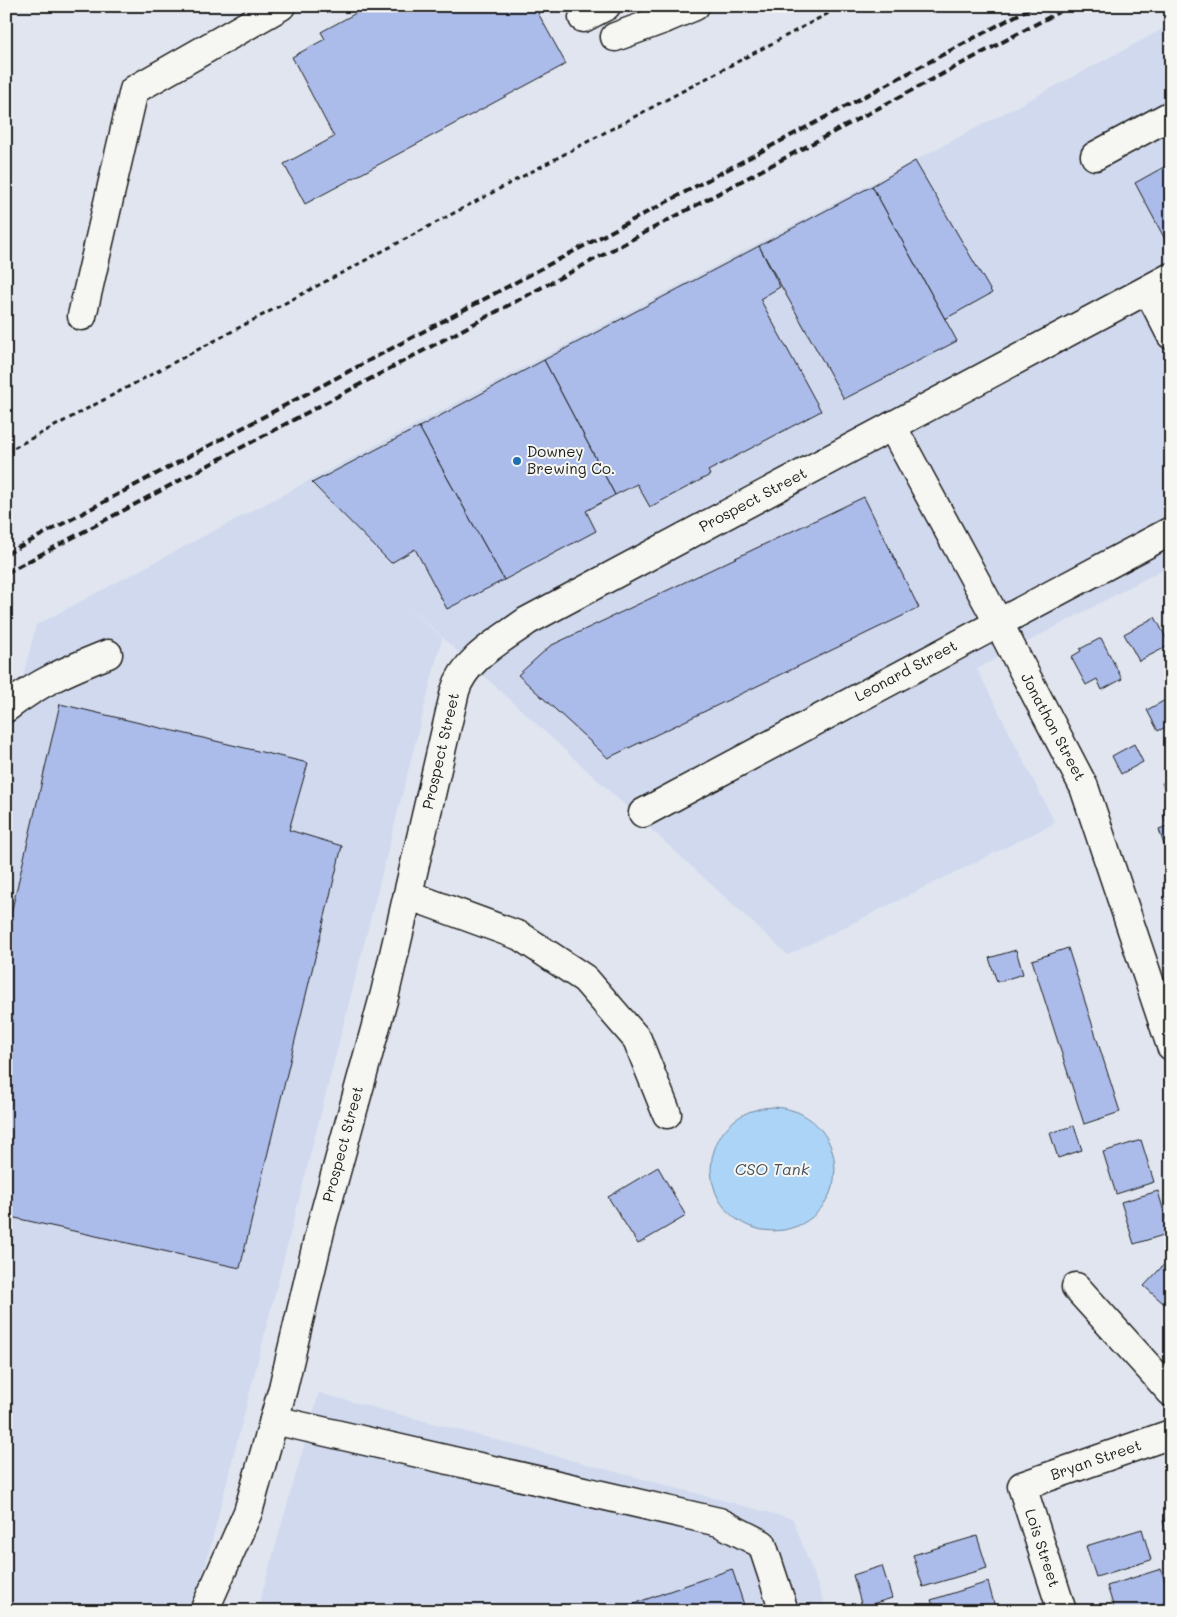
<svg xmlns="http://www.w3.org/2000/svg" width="1177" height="1617" font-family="Mali,sans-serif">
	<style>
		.built { fill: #d0d9ee }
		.water { fill: #acd4f7; stroke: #728a9f }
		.building { fill: #abbceb; stroke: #1c1c1c }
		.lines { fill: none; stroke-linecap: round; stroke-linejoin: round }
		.minor-casing { stroke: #1c1c1c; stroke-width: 31 }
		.path { stroke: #1c1c1c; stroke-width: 3; stroke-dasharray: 5 4; stroke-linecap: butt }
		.minor { stroke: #f6f6f2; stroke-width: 28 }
		.rail { stroke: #1c1c1c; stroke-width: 4; stroke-dasharray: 8 4; stroke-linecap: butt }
		.poi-dot { fill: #1f6fb2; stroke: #f6f6f2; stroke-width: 2 }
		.labels { text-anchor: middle; stroke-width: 4; stroke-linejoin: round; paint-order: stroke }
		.poi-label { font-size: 15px; fill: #1c1c1c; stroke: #f6f6f2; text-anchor: start }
		.street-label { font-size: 15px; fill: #1c1c1c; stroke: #f6f6f2 }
		.water-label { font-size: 16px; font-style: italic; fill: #47535e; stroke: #f6f6f2 }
	</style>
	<rect width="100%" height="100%" fill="#e0e5f0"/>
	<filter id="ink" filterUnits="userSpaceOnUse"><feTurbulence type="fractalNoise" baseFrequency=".02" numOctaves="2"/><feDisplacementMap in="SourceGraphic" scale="10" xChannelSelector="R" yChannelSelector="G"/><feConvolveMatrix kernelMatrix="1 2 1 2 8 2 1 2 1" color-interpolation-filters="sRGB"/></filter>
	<g filter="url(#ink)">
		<!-- built -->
		<g class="built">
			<polygon points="1171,25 1171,565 977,669 1055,823 788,955 370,571 442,638 194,1611 6,1611 6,744 36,625"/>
			<polygon points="319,1393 793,1519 827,1611 257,1611"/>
		</g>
		<!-- water -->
		<circle class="water" cx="773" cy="1169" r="62"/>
		<!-- building -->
		<g class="building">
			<polygon points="369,6 550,6 538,13 566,64 305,204 284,164 334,137 292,57 325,39 321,32"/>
			<polygon points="915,161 992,293 945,319 872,186"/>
			<polygon points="1171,163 1171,241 1167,243 1135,183"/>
			<polygon points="872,186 957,341 844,399 759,246"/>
			<polygon points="759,246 780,287 760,299 821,411 708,471 710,475 650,507 637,484 615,495 544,360"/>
			<polygon points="544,360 615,495 586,511 596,531 504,580 419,427"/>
			<polygon points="419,427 504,580 447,609 415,549 391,563 312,483"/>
			<polygon points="864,497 919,608 608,758 518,675 550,646"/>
			<polygon points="1155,617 1170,645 1139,661 1124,634"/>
			<polygon points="1101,638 1122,679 1102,690 1097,679 1086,685 1071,657 1081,651 1080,649"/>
			<polygon points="1169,698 1171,701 1171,724 1158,731 1147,710"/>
			<polygon points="60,704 308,763 289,830 342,846 240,1268 6,1216 6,935"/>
			<polygon points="1134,744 1143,762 1121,774 1112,756"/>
			<polygon points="1171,780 1171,803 1169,803 1162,783"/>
			<polygon points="1171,811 1171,842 1164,845 1159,829 1167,826 1163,814"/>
			<polygon points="1068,948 1120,1112 1084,1124 1032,960"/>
			<polygon points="1016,950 1023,974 997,982 989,958"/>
			<polygon points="1074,1126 1082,1150 1058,1158 1050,1133"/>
			<polygon points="1141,1140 1154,1182 1116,1194 1103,1152"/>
			<polygon points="658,1167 686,1216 638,1244 608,1197"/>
			<polygon points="1158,1191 1170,1233 1134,1244 1121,1202"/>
			<polygon points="1171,1257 1171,1310 1144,1286"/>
			<polygon points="1171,1518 1171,1545 1163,1521"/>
			<polygon points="1142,1529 1151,1560 1096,1577 1086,1546"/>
			<polygon points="977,1536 987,1568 923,1587 913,1555"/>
			<polygon points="882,1566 892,1598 862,1607 853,1575"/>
			<polygon points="732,1569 746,1611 613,1611"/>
			<polygon points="1161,1569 1171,1601 1140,1611 1115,1611 1107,1586"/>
			<polygon points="988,1582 996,1611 935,1611 931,1600"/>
		</g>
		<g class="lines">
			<defs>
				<g id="minor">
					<polyline points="583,18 606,6"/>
					<polyline points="664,19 695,6"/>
					<polyline points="615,37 664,19 662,6"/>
					<polyline points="1095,156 1171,115"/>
					<polyline points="1148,290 1171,335"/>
					<polyline points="82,316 134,90 281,6"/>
					<polyline points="892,426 998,622 1084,787 1171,1046"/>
					<path d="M6,708c33,-26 64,-39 102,-54"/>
					<polyline points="643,813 1171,531"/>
					<polyline points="408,895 520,936 585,979 637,1039 667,1114"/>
					<polyline points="1076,1287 1171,1392"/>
					<polyline points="274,1420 719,1522 762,1544 784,1611"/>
					<path d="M204,1611l44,-99 35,-124 39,-165 63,-230 70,-302c9,-32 48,-52 72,-70l644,-344"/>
					<polyline points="1062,1611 1022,1486 1171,1434"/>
				</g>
			</defs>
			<!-- minor casing -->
			<use href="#minor" class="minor-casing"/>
			<!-- path -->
			<polyline class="path" points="6,452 842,6"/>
			<!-- minor -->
			<use href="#minor" class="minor"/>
			<!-- rail -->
			<g class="rail">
				<polyline points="6,554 1034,6"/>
				<polyline points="6,573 1070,6"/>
			</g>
		</g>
	</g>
	<!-- markers -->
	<circle class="poi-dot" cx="517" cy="461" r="5"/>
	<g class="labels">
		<!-- poi labels -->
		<g class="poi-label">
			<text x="527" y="457">Downey<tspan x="527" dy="17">Brewing Co.</tspan></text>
		</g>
		<!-- street labels -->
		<g class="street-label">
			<text transform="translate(753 500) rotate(-28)" y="5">Prospect Street</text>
			<text transform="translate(906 671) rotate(-28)" y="5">Leonard Street</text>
			<text transform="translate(1053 727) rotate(62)" y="5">Jonathon Street</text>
			<text transform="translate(441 751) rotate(-77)" y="5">Prospect Street</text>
			<text transform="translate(343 1144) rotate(-75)" y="5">Prospect Street</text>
			<text transform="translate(1096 1460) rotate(-19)" y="5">Bryan Street</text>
			<text transform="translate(1042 1548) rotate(72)" y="5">Lois Street</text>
		</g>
		<!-- water labels -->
		<g class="water-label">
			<text x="772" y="1175">CSO Tank</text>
		</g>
	</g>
	<!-- margin -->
	<rect width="1177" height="1617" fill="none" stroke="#f6f6f2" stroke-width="25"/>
	<rect x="12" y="12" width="1152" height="1592" fill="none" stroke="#1c1c1c" stroke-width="2" filter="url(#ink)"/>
</svg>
